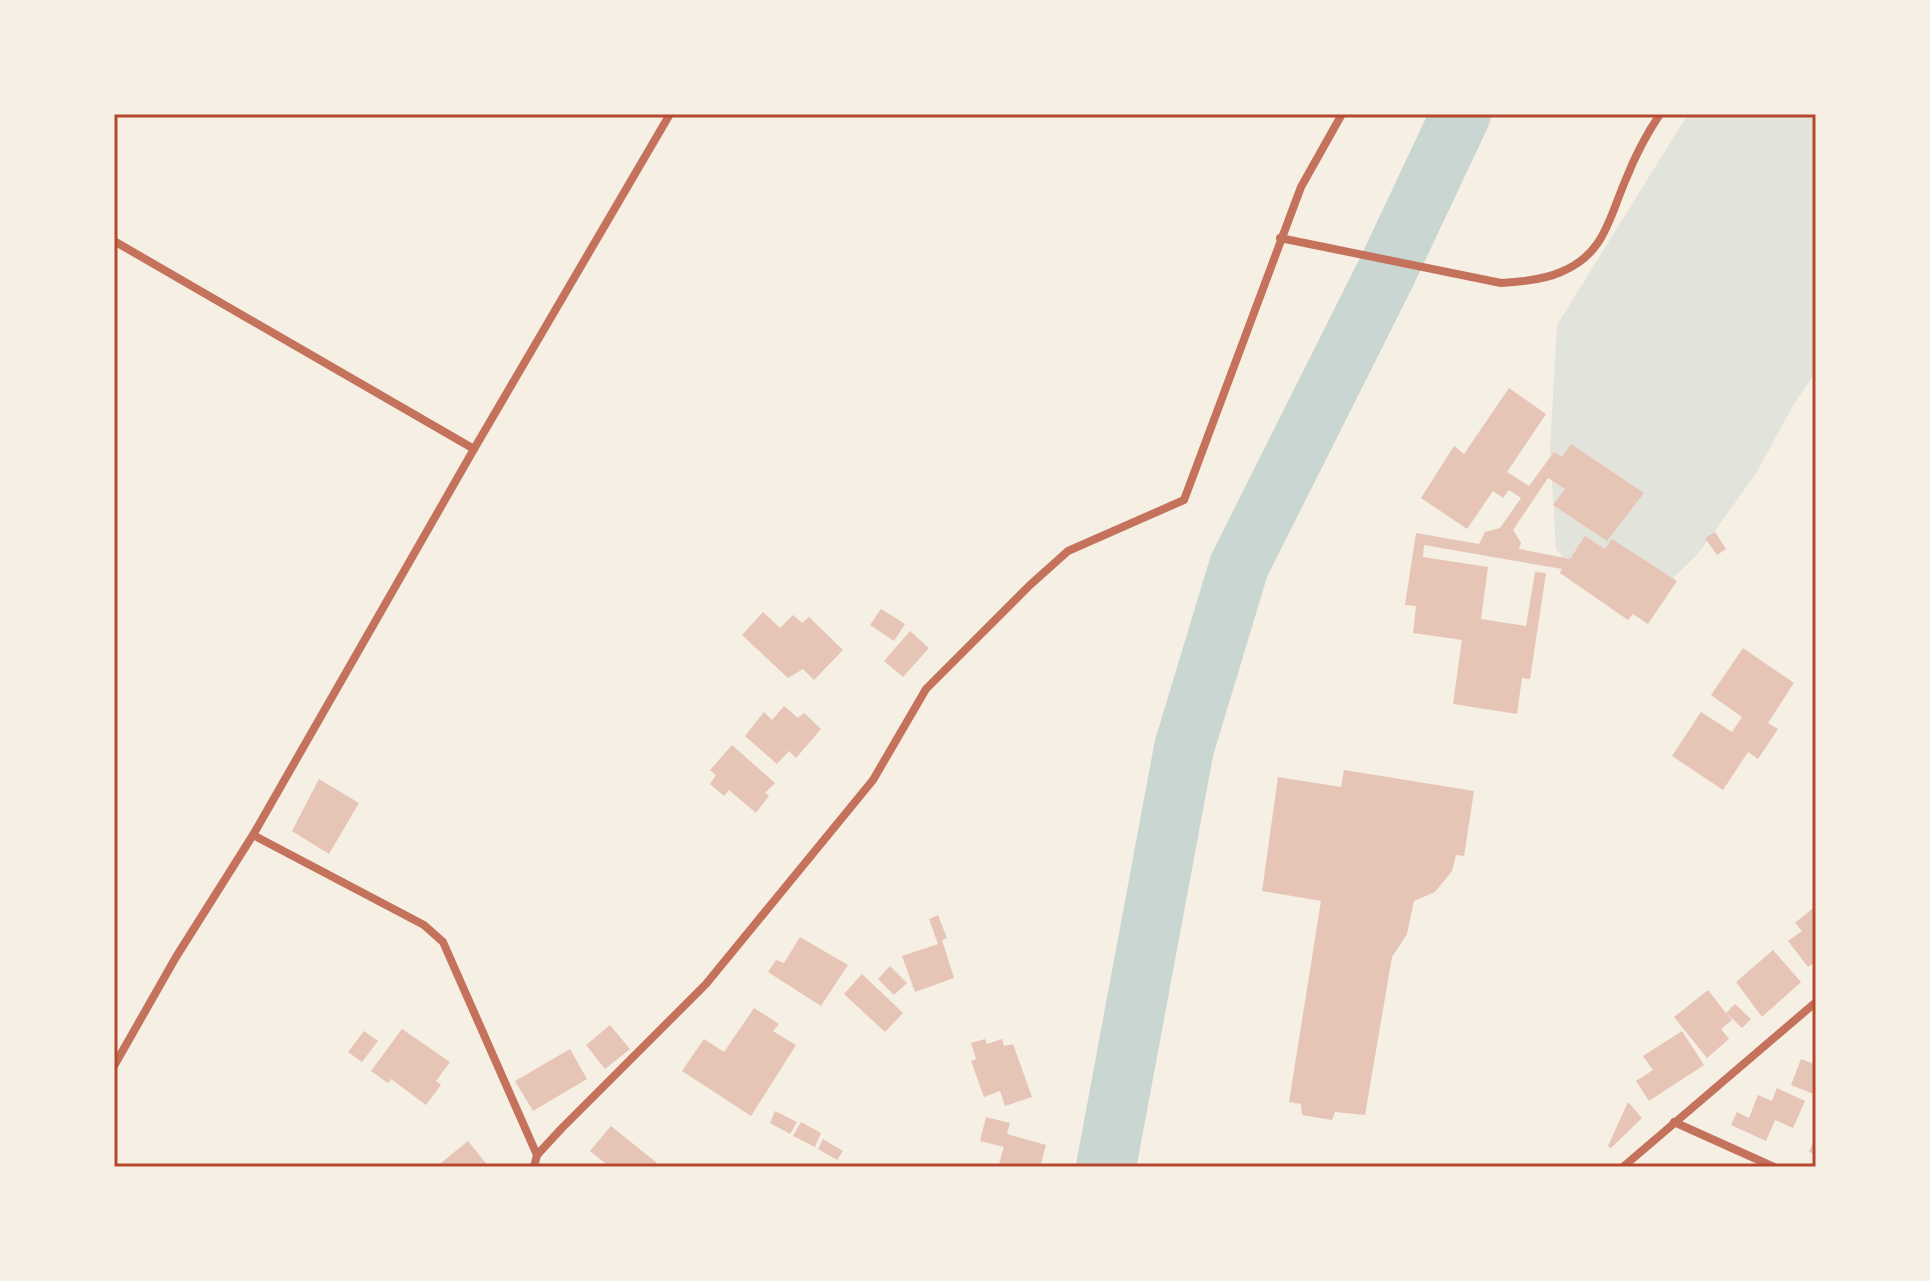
<svg xmlns="http://www.w3.org/2000/svg" width="1930" height="1281" font-family="Ubuntu,sans-serif">
	<style>
		.green { fill: #e2e4dc }
		.lines { fill: none; stroke-linecap: round; stroke-linejoin: round }
		.river { stroke: #c9d6d2; stroke-width: 60 }
		.building { fill: #e6c5b7 }
		.minor { stroke: #c5725c; stroke-width: 8 }
		.neatline { fill: none; stroke: #b5482f; stroke-width: 3 }
	</style>
	<rect width="100%" height="100%" fill="#f6efe4"/>
	<!-- green -->
	<polygon class="green" points="1688,114 1816,114 1816,372 1795,402 1755,475 1698,554 1658,593 1589,587 1556,549 1550,448 1557,325"/>
	<g class="lines">
		<!-- river -->
		<polyline class="river" points="1106,1167 1184,748 1239,566 1386,273 1461,114"/>
	</g>
	<!-- building -->
	<g class="building">
		<polygon points="1509,388 1546,414 1507,472 1529,486 1554,452 1562,457 1571,444 1644,493 1607,541 1553,505 1565,489 1548,478 1513,530 1521,543 1519,549 1570,559 1585,536 1605,549 1612,539 1677,581 1648,624 1633,614 1628,620 1560,573 1562,569 1424,545 1423,557 1488,567 1481,619 1526,626 1535,572 1546,573 1530,679 1522,678 1517,714 1453,704 1462,640 1413,633 1416,606 1405,605 1416,533 1479,544 1485,532 1500,528 1521,498 1509,490 1503,498 1493,491 1467,529 1421,498 1454,446 1464,454"/>
		<polygon points="1715,532 1726,549 1717,555 1705,538"/>
		<polygon points="881,609 905,624 894,641 870,625"/>
		<polygon points="763,612 780,628 793,615 802,623 809,617 843,650 814,680 803,669 788,678 742,635"/>
		<polygon points="910,631 929,648 903,677 884,661"/>
		<polygon points="1743,648 1794,683 1768,723 1778,729 1758,759 1748,752 1723,790 1672,756 1701,712 1732,732 1742,717 1711,695"/>
		<polygon points="784,706 798,718 804,713 821,729 796,758 789,751 777,764 745,736 764,712 772,720"/>
		<polygon points="732,745 775,783 765,793 769,796 756,813 729,790 724,796 710,784 716,775 710,770"/>
		<polygon points="1344,770 1474,791 1464,856 1456,855 1452,871 1435,892 1414,901 1407,934 1392,957 1365,1115 1335,1112 1332,1120 1302,1115 1301,1104 1289,1102 1321,901 1262,891 1278,777 1341,787"/>
		<polygon points="319,779 359,803 329,854 292,831"/>
		<polygon points="1813,908 1816,912 1816,961 1808,967 1788,941 1802,931 1795,923"/>
		<polygon points="938,915 947,938 942,940 954,978 915,992 902,956 938,944 929,919"/>
		<polygon points="800,937 848,965 821,1006 768,972 776,960 784,963"/>
		<polygon points="1773,950 1801,982 1762,1017 1736,982"/>
		<polygon points="890,966 907,983 894,995 878,979"/>
		<polygon points="862,974 903,1013 885,1032 844,994"/>
		<polygon points="1708,990 1726,1013 1735,1004 1751,1019 1742,1028 1726,1013 1732,1020 1721,1029 1729,1039 1707,1058 1674,1017"/>
		<polygon points="754,1008 779,1024 773,1031 796,1045 751,1116 682,1071 704,1039 724,1052"/>
		<polygon points="610,1025 630,1049 605,1069 586,1045"/>
		<polygon points="402,1029 450,1062 436,1081 441,1085 426,1105 391,1079 388,1083 371,1071"/>
		<polygon points="364,1031 378,1041 362,1062 348,1052"/>
		<polygon points="1682,1031 1704,1065 1649,1101 1636,1081 1653,1070 1643,1056"/>
		<polygon points="985,1039 987,1044 1002,1039 1004,1046 1013,1044 1032,1097 1005,1106 1000,1091 984,1097 971,1061 976,1059 971,1043"/>
		<polygon points="570,1049 587,1079 533,1111 515,1081"/>
		<polygon points="1801,1059 1814,1064 1816,1059 1816,1095 1791,1085"/>
		<polygon points="1777,1088 1805,1101 1793,1128 1775,1120 1766,1141 1731,1125 1737,1112 1749,1118 1758,1095 1772,1101"/>
		<polygon points="1628,1102 1642,1118 1611,1148 1608,1146"/>
		<polygon points="775,1111 797,1122 790,1134 770,1123"/>
		<polygon points="986,1117 1010,1123 1007,1134 1046,1145 1040,1167 998,1167 1004,1147 980,1141"/>
		<polygon points="801,1122 821,1133 815,1147 793,1136"/>
		<polygon points="611,1126 657,1163 653,1167 610,1167 590,1151"/>
		<polygon points="1816,1136 1816,1155 1809,1152"/>
		<polygon points="823,1139 843,1151 837,1160 818,1149"/>
		<polygon points="468,1141 489,1167 436,1167"/>
	</g>
	<g class="lines">
		<!-- minor -->
		<g class="minor">
			<path d="M1280,238l221,45c20,-1 42,-3 60,-11 44,-18 48,-54 65,-93 9,-23 20,-44 34,-65"/>
			<polyline points="114,241 474,449"/>
			<polyline points="253,835 424,925 443,942 537,1155"/>
			<polyline points="114,1066 176,957 253,835 474,449 670,114"/>
			<polyline points="1674,1122 1774,1167"/>
			<polyline points="534,1167 537,1155 562,1128 706,984 873,780 926,689 1030,585 1068,551 1184,500 1301,187 1342,114"/>
			<polyline points="1623,1167 1816,1002"/>
		</g>
	</g>
	<!-- border -->
	<rect width="1930" height="1281" fill="none" stroke="#f6efe4" stroke-width="232"/>
	<rect x="116" y="116" width="1698" height="1049" class="neatline"/>
</svg>
